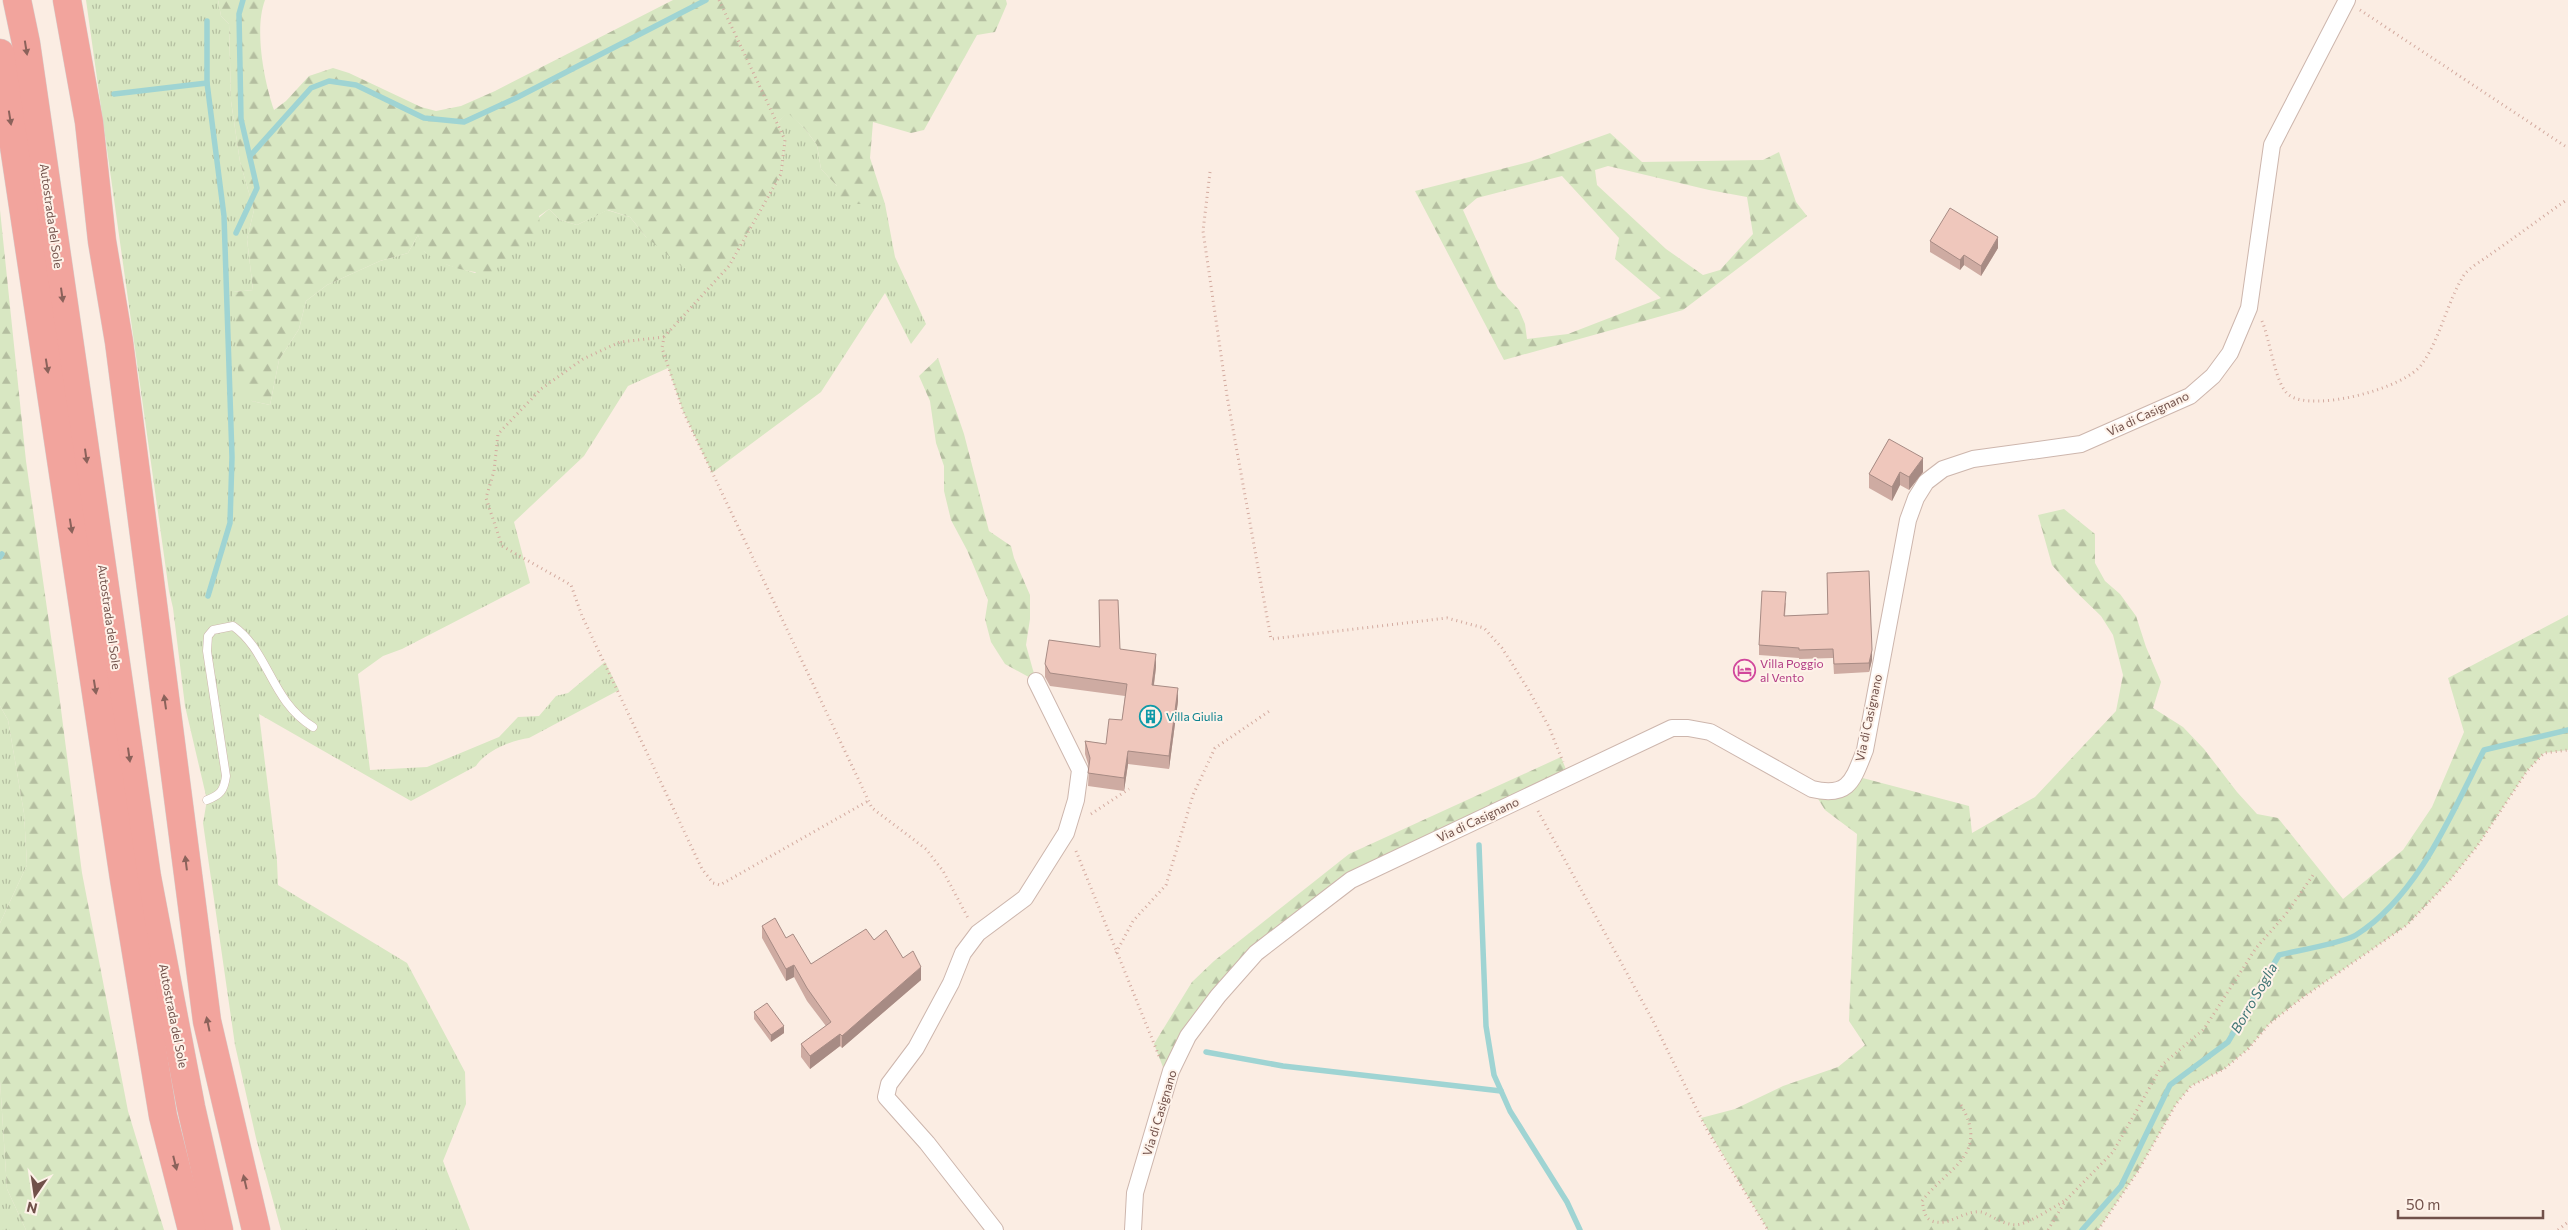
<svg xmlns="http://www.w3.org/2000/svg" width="2568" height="1230" font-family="Commissioner,sans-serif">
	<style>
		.grass { fill: url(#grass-tufts) }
		.forest { fill: url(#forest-firs); fill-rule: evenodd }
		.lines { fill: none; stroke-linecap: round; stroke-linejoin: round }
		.stream { stroke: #9fd4d3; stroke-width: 5.5 }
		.service-casing { stroke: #cdb6ad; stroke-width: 9 }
		.minor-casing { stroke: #cdb6ad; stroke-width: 18 }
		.motorway-casing { stroke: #d7cecc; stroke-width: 29 }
		.path { stroke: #d3aa9f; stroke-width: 3; stroke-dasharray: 1 4; stroke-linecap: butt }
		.service { stroke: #fff; stroke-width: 8 }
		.minor { stroke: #fff; stroke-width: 16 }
		.motorway { stroke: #f2a49d; stroke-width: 28 }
		.wall { fill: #ceaba2 }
		.shaded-wall { fill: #a78b84 }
		.building { fill: #efc7bc; stroke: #a78b84 }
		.oneway { fill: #8b625b }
		.labels { text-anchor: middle; stroke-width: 4; stroke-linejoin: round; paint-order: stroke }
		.street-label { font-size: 12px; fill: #71514a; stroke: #fef2e9 }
		.hotel-label { font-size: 12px; fill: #b23c85; stroke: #fef2e9; text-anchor: start }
		.culture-label { font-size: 12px; fill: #0d838f; stroke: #fef2e9; text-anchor: start }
		.water-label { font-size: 14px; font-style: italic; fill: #407676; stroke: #fef2e9 }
	</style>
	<defs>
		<pattern id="grass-tufts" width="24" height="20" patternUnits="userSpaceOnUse" patternTransform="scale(1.25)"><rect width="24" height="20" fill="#d8e7c2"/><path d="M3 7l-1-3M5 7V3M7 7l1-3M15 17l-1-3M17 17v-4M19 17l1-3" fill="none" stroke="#b4bea0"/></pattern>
		<pattern id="forest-firs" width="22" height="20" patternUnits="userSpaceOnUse" patternTransform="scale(1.25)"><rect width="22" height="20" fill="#d8e7c2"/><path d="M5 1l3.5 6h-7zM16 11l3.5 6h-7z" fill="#b4bea0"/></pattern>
	</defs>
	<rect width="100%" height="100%" fill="#fbede3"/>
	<!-- grass -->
	<g class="grass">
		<path d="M86,0h132l3,16 8,8 2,77 9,61 14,48 -7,29 6,51 -20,2 19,109 18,4 9,-45 20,-31 7,-28 21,-16 53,-24 28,-8 10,-18 7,17 23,13 27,8 74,-64 11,11 17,5 30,-15 23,7 16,20 83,29 52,-92 4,-34 -7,-18 10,-10 17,17 12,16 4,24 16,17v18h48l10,53 31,67 -15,20 -26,-51 -64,99 -109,81 -29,-62 -15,-43 -40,18 -44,70 -70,66 16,61 -128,66 -19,7 -25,18 12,96 57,-3 72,-30 19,-20 21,-1 17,-20 12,-3 37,-31 14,28 -90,48c-17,2 -44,13 -53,28l-65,35 -152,-87 18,147 1,24 129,78 58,109 1,32 -23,57 27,69h-189l-25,-92 -21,-93 -32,-222 4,-23 -22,-94 -12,-98 -4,-17z"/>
		<polygon points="0,706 8,720 24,813 27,865 0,923"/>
		<polygon points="0,1081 7,1189 26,1230 0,1230"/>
	</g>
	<!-- forest -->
	<g class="forest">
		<path d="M218,0h47c-11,29 -1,81 9,110l12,-9 23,-25 24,-8 16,5 72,34 15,4 25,-5 34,-15 178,-91h333l1,4 -12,28 -18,3 -53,95 -13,3 -38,-11 -3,36 15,46h-48v-18l-16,-17 -4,-24 -12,-16 -17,-16 -10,9 7,18 -4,34 -52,92 -12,12 -26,-6 -10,-6 -35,-29 -16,-20 -22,-7 -31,15 -17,-5 -11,-11 -10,7 1,12 -10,11 -39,34c-21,0 -48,-6 -65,-20 -4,-3 -6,-13 -8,-18l-10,18 -28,8 -53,24 -21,16 -7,28 -20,31 -9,45 -18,-4 -13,-16 -6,-93 20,-2 -6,-51 7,-29 -14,-48 -9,-61 -2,-77 -8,-8z"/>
		<path d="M1610,133l32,29 121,-2 16,-8 17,50 11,14 -124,94 -179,50 -89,-169 114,-29zM1608,166l101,24 38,7 6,37 -33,36 -17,5 -37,-26 -69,-64 -2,-15zM1562,176l57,62 -4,21 46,39 -93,36 -41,5 -2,-15 -6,-14 -21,-22 -35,-78 14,-12z"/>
		<polygon points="0,210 26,461 58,686 82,873 128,1111 164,1230 26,1230 7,1189 0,1081 0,923 27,865 24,813 8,720 0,706"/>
		<polygon points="938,358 964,434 989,531 1011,546 1014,558 1030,595 1030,619 1026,645 1036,681 1005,664 991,642 985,619 988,600 967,550 951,520 944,491 944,466 936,443 930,401 919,376"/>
		<polygon points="2064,509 2095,534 2095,563 2105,581 2120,594 2136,616 2146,647 2161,682 2153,708 2183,727 2204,749 2237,792 2257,814 2278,818 2343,899 2403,850 2432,807 2464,732 2448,678 2568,615 2568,750 2544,753 2527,771 2478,845 2451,879 2407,925 2302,998 2269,1024 2248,1049 2224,1069 2191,1086 2176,1104 2138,1171 2098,1230 1768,1230 1701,1118 1735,1109 1783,1086 1838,1067 1865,1045 1849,1021 1857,834 1825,810 1812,789 1830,793 1855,776 1969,806 1972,833 2035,797 2116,711 2123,675 2113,635 2101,616 2073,589 2052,565 2038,515"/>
		<polygon points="1561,757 1569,777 1351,880 1218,996 1168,1080 1154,1044 1192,982 1214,961 1349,854"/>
	</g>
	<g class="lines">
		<!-- stream -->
		<g class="stream">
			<polyline points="207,21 207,83 224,216 232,457 230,523 208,596"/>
			<polyline points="114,94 207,83"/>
			<polyline points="250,156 311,88 329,81 356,85 424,118 464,122 516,98 706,0"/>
			<polyline points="236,233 257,188 241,119 239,14 243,0"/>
			<polyline points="0,557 2,554"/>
			<polyline points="1479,845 1486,1026 1494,1075 1510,1111 1567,1202 1580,1230"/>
			<polyline points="1206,1052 1283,1066 1501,1091"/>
			<path d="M2082,1230l39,-44 49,-101 58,-43 51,-87c17,-4 64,-12 77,-20 62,-39 96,-122 128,-185l84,-20"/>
		</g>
		<defs>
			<path id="service" d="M207,800c13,-5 17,-9 19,-24l-19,-125 1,-15 5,-6 20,-4c36,25 37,74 80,101"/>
			<g id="minor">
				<polyline points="995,1230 927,1143 886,1097 889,1084 916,1048 951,983 963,953 978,933 1025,898 1066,833 1076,800 1080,770 1036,681"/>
				<path d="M1133,1230l2,-37 36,-122 17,-35 30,-40 38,-43 95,-73 321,-152h16l22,4 102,57c37,9 41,-9 53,-39l43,-230 8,-22 10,-16 17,-13 30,-10 108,-15 109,-48 23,-20 17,-23 19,-45 23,-163 75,-145"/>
			</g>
			<g id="motorway">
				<polyline points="17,0 26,43 147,877 191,1107 219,1230"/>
				<polyline points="67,0 89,122 102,241 119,342 207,1021 256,1230"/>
				<polyline points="0,53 124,879 163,1116 192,1230"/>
			</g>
		</defs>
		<!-- service casing -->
		<use href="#service" class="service-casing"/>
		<!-- minor casing -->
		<use href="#minor" class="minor-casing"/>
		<!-- motorway casing -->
		<use href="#motorway" class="motorway-casing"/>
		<!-- path -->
		<g class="path">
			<polyline points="719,0 785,140 781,174 729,266 664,337 662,348 683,411 872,808 926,849 943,871 968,918"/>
			<polyline points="2360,10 2568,148"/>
			<polyline points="1210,172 1203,231 1227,396 1271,639 1447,618 1484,628 1502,648 1528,689 1549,727 1563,762"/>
			<path d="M2262,321c8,18 13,64 27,74 24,18 117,-7 133,-31 19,-27 25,-62 42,-89 6,-8 19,-15 27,-21 26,-18 51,-37 77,-55"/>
			<polyline points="664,337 620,342 583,359 541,389 498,434 494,471 486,498 502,546 571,585 582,616 702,869 713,883 720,885 868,801"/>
			<polyline points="1538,811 1652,1019 1707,1130 1768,1230"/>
			<polyline points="1091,814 1129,789"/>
			<polyline points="1076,851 1159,1056"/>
			<polyline points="1116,953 1133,921 1166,885 1193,795 1215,748 1271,710"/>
			<path d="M1961,1105c29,50 -13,62 -39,96 2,8 2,17 10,20 18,6 31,-11 49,-9 9,2 25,16 40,12 15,-5 31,-16 45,-24"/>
			<polyline points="2048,1230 2066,1200 2113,1152 2163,1064 2204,1029 2256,948 2286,914 2313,875"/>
			<polyline points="2098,1230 2138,1171 2176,1104 2191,1086 2224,1069 2248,1049 2269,1024 2302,998 2407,925 2451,879 2478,845 2527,771 2544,753 2568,750"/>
			<polyline points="2558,1230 2568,1222"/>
		</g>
		<!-- service -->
		<use href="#service" class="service"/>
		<!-- minor -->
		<use href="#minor" class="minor"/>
		<!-- motorway -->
		<use href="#motorway" class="motorway"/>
	</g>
	<!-- wall -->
	<g class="wall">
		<polygon points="1930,241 1998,248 1981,276 1964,265 1960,270 1930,252"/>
		<polygon points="1889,439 1923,472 1909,490 1900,485 1892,501 1869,488 1869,474"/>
		<polygon points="1827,573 1872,660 1869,672 1834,674 1833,658 1799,659 1799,658 1759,655 1759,645 1786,602 1785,616 1828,614"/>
		<polygon points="1099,600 1120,649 1156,667 1154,685 1178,701 1169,769 1128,764 1124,791 1088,786 1089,767 1085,754 1085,741 1106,744 1122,720 1125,696 1050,686 1045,677 1045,664 1100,647"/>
		<polygon points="762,926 786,938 811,964 874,940 903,958 921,980 842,1048 840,1046 810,1069 801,1057 801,1044 826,1026 807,1001 794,977 786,981 762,938"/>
		<polygon points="754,1012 784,1033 771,1042 754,1019"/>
	</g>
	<!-- shaded-wall -->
	<g class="shaded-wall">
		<polygon points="1998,237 1998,248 1981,276 1981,266"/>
		<polygon points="1964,255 1964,265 1960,270 1960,260"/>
		<polygon points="1923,458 1923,472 1909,490 1909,477"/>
		<polygon points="1900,472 1900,485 1892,501 1892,487"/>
		<polygon points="1872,650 1872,660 1869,672 1869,663"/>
		<polygon points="1156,654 1156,667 1152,698 1152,685"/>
		<polygon points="1178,688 1178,701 1169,769 1169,756"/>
		<polygon points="1128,751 1128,764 1124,791 1124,778"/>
		<polygon points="794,965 794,977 786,981 786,969"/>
		<polygon points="921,967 921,980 842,1048 842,1036"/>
		<polygon points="784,1026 784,1033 771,1042 771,1035"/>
		<polygon points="840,1034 840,1046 810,1069 810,1056"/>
	</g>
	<!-- building -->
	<g class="building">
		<polygon points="1950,208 1998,237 1981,266 1964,255 1960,260 1930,241"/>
		<polygon points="1889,439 1923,458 1909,477 1900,472 1892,487 1869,474"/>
		<polygon points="1869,571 1872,650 1869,663 1834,664 1833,649 1799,650 1799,648 1759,645 1762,591 1786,592 1784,616 1828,614 1827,573"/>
		<polygon points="1099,600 1118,600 1120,649 1156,654 1152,685 1178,688 1169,756 1128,751 1124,778 1088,773 1090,758 1085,741 1106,744 1109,719 1122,720 1127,684 1050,673 1045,664 1049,640 1100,647"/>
		<polygon points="775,918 786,938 793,934 811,964 866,929 874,940 886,930 903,958 913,951 921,967 842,1036 840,1034 810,1056 801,1044 831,1022 807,988 794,965 786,969 762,926"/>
		<polygon points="767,1003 784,1026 771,1035 754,1012"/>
	</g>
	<!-- one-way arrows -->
	<defs><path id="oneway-solid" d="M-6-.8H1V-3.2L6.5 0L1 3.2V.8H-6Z" transform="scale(1.25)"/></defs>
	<g class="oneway">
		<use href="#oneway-solid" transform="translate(26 48) rotate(81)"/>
		<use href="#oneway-solid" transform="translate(10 118) rotate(81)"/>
		<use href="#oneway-solid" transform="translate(62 295) rotate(82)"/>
		<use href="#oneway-solid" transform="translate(47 366) rotate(81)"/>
		<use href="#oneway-solid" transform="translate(86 456) rotate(82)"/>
		<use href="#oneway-solid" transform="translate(71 526) rotate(81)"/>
		<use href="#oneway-solid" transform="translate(95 687) rotate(81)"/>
		<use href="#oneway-solid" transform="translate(165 702) rotate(-98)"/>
		<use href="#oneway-solid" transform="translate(129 755) rotate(82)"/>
		<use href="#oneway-solid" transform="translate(186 863) rotate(-97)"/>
		<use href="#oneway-solid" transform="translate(208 1024) rotate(-102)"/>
		<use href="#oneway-solid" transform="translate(175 1163) rotate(76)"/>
		<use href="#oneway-solid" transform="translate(245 1182) rotate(-103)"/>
	</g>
	<!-- icons -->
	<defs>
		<symbol id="hotel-ring" viewBox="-11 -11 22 22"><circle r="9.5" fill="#fef2e9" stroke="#d1479c" stroke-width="1.5"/><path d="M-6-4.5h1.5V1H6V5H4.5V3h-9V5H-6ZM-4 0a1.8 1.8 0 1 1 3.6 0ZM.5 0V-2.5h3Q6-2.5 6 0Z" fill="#d1479c"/></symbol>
		<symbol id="building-ring" viewBox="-11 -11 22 22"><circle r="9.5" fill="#fef2e9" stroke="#0f9aa8" stroke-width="1.5"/><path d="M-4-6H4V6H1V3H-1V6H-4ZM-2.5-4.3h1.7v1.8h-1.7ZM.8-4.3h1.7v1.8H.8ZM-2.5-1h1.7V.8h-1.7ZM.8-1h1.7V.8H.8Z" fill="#0f9aa8"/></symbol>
	</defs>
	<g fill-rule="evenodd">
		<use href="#hotel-ring" x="1732" y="658" width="25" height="25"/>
		<use href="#building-ring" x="1138" y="704" width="25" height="25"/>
	</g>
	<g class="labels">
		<!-- street labels -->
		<g class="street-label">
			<text transform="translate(51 216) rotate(82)" y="4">Autostrada del Sole</text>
			<text transform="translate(2148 414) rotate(-25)" y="4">Via di Casignano</text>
			<text transform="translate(109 617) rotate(82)" y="4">Autostrada del Sole</text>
			<text transform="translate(1869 718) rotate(-78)" y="4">Via di Casignano</text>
			<text transform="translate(1478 820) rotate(-25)" y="4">Via di Casignano</text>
			<text transform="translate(173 1016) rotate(79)" y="4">Autostrada del Sole</text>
			<text transform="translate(1160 1113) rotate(-73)" y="4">Via di Casignano</text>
		</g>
		<!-- hotel labels -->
		<g class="hotel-label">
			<text x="1760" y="668">Villa Poggio<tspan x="1760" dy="14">al Vento</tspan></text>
		</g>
		<!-- culture labels -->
		<g class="culture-label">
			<text x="1166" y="721">Villa Giulia</text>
		</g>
		<!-- water labels -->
		<g class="water-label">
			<text transform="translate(2254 998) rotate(-60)" y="5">Borro Soglia</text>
		</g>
	</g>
	<!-- north arrow -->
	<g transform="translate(35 1195) rotate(193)" stroke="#fef2e9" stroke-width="4" paint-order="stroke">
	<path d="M0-4L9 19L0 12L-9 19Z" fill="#71514a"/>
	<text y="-8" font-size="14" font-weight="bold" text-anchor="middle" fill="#71514a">N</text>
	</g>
	<!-- scale -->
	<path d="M2398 1210v8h145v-8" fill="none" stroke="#71514a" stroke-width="2.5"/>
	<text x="2406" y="1210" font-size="15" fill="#71514a" stroke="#fef2e9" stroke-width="4" paint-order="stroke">50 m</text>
</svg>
